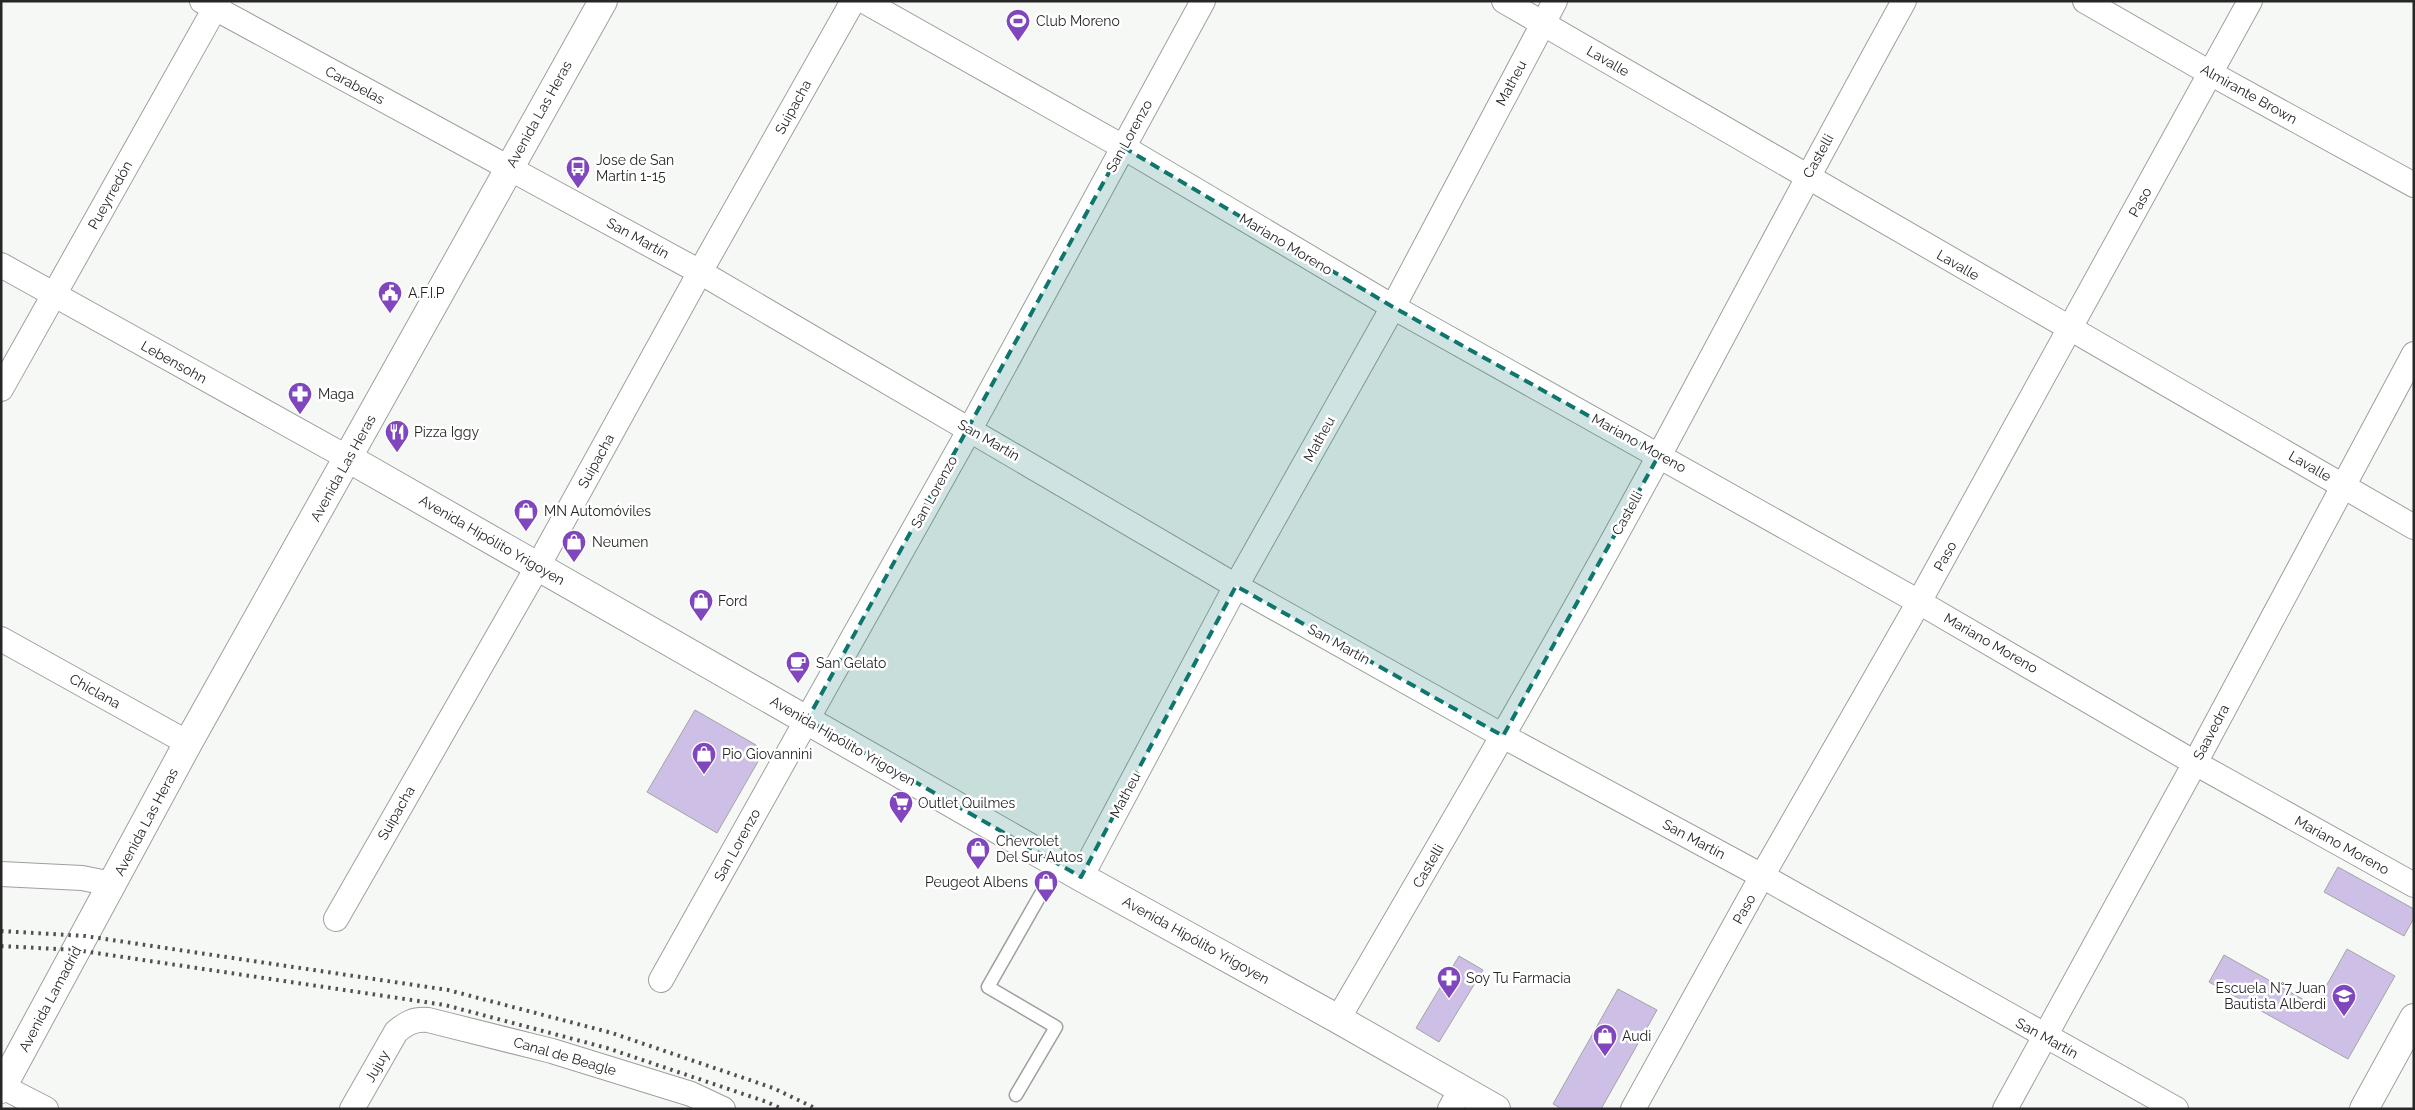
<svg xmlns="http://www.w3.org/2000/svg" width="2415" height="1110" font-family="Raleway,sans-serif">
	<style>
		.building { fill: #cebfe6; stroke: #a4a3a6 }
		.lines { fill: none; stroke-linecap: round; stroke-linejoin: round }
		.lane-casing { stroke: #9ea09d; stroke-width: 15 }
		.street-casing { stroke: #9ea09d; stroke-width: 26 }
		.secondary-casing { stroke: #9ea09d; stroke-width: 30 }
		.lane { stroke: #fff; stroke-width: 12 }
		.street { stroke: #fff; stroke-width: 24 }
		.secondary { stroke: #fff; stroke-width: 28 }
		.rail { stroke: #505150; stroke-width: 4; stroke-dasharray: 2.5 5; stroke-linecap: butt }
		.marked { fill: #0f766e; fill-opacity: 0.2; stroke: #0f766e; stroke-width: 4; stroke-dasharray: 10 6; stroke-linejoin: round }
		.labels { text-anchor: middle; stroke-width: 5; stroke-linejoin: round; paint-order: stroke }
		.poi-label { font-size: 14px; fill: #262726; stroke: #fff; text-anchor: start }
		.street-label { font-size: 14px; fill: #262726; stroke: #fff }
	</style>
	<rect width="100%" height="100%" fill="#f6f8f5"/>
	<!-- building -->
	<g class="building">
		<polygon points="695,710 756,745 760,758 717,833 647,792"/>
		<polygon points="2338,867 2414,909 2414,918 2404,936 2324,892"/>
		<polygon points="2347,949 2395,976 2348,1059 2209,982 2224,955 2315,1006"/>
		<polygon points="1459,956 1483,970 1439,1042 1416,1028"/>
		<polygon points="1618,989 1657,1010 1601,1109 1562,1109 1553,1104"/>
	</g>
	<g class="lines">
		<defs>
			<polyline id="lane" points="1016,1095 1056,1027 988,987 1058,864"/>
			<g id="street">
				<polyline points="202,1 700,272 1236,586 1503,736 1762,876 2176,1109"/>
				<polyline points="864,1 1123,147 1393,307 1919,602 2195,763 2414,885"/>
				<polyline points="1504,1 2414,527"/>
				<polyline points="2085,1 2210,73 2414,185"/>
				<polyline points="1,265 348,458"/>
				<polyline points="1,389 219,1"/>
				<polyline points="1,639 188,743"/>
				<polyline points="1,874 82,878 112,884"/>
				<polyline points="1081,877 1236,586 1393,307 1555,1"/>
				<polyline points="336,919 538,566 700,272 853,1"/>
				<polyline points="661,980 970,429 1203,1"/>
				<path d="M1338,1019c109,-187 219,-374 322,-565 81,-151 161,-303 244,-453"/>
				<polyline points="1,1086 46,1109"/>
				<path d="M352,1109l44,-77c10,-9 18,-13 32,-12l124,31 139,43 32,15"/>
				<polyline points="1450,1109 1461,1089"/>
				<polyline points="1633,1109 1762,876 1919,602 2250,1"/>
				<polyline points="2005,1109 2195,763 2414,354"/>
			</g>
			<g id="secondary">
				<polyline points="348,458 1081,877 1338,1019 1496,1109"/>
				<polyline points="1,1089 188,743 603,1"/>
				<polyline points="2364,1109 2414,1018"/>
			</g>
		</defs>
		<!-- lane casing -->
		<use href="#lane" class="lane-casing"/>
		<!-- street casing -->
		<use href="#street" class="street-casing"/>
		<!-- secondary casing -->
		<use href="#secondary" class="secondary-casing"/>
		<!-- lane -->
		<use href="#lane" class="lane"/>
		<!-- street -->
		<use href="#street" class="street"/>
		<!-- secondary -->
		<use href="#secondary" class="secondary"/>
		<!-- rail -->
		<g class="rail">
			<polyline points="1,931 85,936 448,990 612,1033 773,1088 817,1109"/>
			<polyline points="1,946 76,950 445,1005 607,1048 767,1102 782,1109"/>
		</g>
	</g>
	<!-- marked area -->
	<path class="marked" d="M1123,147l270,160 266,148 -156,281 -267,-150 -155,291 -274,-157z"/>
	<!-- icons -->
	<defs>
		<symbol id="stadium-pin" viewBox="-11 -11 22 30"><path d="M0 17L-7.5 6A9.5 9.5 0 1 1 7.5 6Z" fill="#7f46bd" stroke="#fff"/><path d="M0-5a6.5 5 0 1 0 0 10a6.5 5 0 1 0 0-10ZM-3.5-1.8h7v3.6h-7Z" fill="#fff"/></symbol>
		<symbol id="bus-pin" viewBox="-11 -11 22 30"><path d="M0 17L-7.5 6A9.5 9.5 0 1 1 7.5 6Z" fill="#7f46bd" stroke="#fff"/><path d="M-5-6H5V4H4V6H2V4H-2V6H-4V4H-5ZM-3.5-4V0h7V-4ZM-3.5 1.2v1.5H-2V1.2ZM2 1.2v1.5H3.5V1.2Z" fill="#fff"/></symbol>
		<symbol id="civic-pin" viewBox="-11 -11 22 30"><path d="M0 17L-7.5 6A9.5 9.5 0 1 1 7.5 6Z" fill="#7f46bd" stroke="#fff"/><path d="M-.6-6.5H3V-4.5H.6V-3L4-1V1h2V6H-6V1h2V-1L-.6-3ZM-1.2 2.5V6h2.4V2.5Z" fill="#fff"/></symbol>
		<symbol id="pharmacy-pin" viewBox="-11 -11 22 30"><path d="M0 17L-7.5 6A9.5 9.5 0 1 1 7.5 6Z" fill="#7f46bd" stroke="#fff"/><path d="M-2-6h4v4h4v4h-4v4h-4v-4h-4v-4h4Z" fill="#fff"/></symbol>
		<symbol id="restaurant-pin" viewBox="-11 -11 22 30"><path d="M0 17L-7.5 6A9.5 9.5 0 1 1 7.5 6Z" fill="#7f46bd" stroke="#fff"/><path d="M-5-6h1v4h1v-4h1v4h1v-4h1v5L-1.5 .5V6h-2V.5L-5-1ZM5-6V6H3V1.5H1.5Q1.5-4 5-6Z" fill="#fff"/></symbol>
		<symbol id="shop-pin" viewBox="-11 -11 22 30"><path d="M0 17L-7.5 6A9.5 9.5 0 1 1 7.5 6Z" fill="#7f46bd" stroke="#fff"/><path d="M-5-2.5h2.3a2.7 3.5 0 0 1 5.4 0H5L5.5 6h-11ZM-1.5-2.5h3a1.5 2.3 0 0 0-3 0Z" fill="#fff"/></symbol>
		<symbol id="cafe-pin" viewBox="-11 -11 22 30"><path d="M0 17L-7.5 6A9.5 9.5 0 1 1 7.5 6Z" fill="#7f46bd" stroke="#fff"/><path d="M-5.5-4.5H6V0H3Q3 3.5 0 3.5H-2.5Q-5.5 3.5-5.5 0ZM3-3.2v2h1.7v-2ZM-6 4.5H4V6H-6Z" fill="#fff"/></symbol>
		<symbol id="supermarket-pin" viewBox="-11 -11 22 30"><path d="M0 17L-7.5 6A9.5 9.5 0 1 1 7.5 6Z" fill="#7f46bd" stroke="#fff"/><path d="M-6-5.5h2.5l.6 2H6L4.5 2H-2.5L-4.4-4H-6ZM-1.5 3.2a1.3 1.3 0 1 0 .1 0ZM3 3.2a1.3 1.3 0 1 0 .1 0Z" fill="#fff"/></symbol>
		<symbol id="school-pin" viewBox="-11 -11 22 30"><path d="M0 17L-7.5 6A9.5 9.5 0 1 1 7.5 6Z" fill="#7f46bd" stroke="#fff"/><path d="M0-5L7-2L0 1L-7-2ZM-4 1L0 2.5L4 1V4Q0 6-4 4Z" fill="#fff"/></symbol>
	</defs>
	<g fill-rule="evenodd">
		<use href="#stadium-pin" x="1004" y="7" width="28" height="38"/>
		<use href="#bus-pin" x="564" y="154" width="28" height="38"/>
		<use href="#civic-pin" x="376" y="279" width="28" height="38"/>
		<use href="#pharmacy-pin" x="286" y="380" width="28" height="38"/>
		<use href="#restaurant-pin" x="383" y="418" width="28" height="38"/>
		<use href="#shop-pin" x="512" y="497" width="28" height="38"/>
		<use href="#shop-pin" x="560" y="528" width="28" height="38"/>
		<use href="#shop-pin" x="687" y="587" width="28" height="38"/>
		<use href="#cafe-pin" x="784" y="649" width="28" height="38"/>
		<use href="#shop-pin" x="690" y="740" width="28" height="38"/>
		<use href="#supermarket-pin" x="887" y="789" width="28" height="38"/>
		<use href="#shop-pin" x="964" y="835" width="28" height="38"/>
		<use href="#shop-pin" x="1032" y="868" width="28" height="38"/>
		<use href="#pharmacy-pin" x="1435" y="964" width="28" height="38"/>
		<use href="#school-pin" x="2330" y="982" width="28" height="38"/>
		<use href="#shop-pin" x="1591" y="1022" width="28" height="38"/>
	</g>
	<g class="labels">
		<!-- poi labels -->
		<g class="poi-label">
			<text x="1036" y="26">Club Moreno</text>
			<text x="596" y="165">Jose de San<tspan x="596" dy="16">Martín 1-15</tspan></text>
			<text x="408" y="298">A.F.I.P</text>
			<text x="318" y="399">Maga</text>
			<text x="414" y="437">Pizza Iggy</text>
			<text x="544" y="516">MN Automóviles</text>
			<text x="592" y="547">Neumen</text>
			<text x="718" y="606">Ford</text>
			<text x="816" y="668">San Gelato</text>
			<text x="722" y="759">Pio Giovannini</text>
			<text x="918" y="808">Outlet Quilmes</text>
			<text x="996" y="846">Chevrolet<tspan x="996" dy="16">Del Sur Autos</tspan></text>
			<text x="1028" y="887" text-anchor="end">Peugeot Albens</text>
			<text x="1466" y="983">Soy Tu Farmacia</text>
			<text x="2326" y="993" text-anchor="end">Escuela N°7 Juan<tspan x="2326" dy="16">Bautista Alberdi</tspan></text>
			<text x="1622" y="1041">Audi</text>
		</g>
		<!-- street labels -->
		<g class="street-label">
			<text transform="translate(1608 61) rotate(30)" y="5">Lavalle</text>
			<text transform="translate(1511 83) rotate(-62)" y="5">Matheu</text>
			<text transform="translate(355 85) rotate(28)" y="5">Carabelas</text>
			<text transform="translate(2249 94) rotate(29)" y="5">Almirante Brown</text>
			<text transform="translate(793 107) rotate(-61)" y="5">Suipacha</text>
			<text transform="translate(539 114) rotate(-61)" y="5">Avenida Las Heras</text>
			<text transform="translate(1129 136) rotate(-61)" y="5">San Lorenzo</text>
			<text transform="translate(1818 156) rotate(-61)" y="5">Castelli</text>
			<text transform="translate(110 195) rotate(-61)" y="5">Pueyrredón</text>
			<text transform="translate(2140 202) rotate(-61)" y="5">Paso</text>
			<text transform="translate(638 238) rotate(29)" y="5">San Martín</text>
			<text transform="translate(1286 244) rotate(31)" y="5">Mariano Moreno</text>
			<text transform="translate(1958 265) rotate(30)" y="5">Lavalle</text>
			<text transform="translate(174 362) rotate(29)" y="5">Lebensohn</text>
			<text transform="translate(1319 439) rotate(-61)" y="5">Matheu</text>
			<text transform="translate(989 440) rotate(30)" y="5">San Martín</text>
			<text transform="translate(1639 443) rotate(29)" y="5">Mariano Moreno</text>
			<text transform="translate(596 461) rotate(-61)" y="5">Suipacha</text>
			<text transform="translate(2310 466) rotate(30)" y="5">Lavalle</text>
			<text transform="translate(343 468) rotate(-61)" y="5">Avenida Las Heras</text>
			<text transform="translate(934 492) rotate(-61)" y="5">San Lorenzo</text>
			<text transform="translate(1627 513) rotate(-61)" y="5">Castelli</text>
			<text transform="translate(492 540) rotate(30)" y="5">Avenida Hipólito Yrigoyen</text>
			<text transform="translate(1945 556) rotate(-61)" y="5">Paso</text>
			<text transform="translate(1991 643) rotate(30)" y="5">Mariano Moreno</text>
			<text transform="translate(1339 644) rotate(29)" y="5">San Martín</text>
			<text transform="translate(95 691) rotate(29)" y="5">Chiclana</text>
			<text transform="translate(2211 732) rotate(-62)" y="5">Saavedra</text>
			<text transform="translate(843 741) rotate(30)" y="5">Avenida Hipólito Yrigoyen</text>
			<text transform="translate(1125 795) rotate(-62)" y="5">Matheu</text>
			<text transform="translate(396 813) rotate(-60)" y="5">Suipacha</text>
			<text transform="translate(146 822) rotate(-62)" y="5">Avenida Las Heras</text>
			<text transform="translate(1694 839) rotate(28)" y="5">San Martín</text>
			<text transform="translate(737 845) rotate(-61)" y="5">San Lorenzo</text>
			<text transform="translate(2342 845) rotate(29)" y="5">Mariano Moreno</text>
			<text transform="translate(1428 866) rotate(-60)" y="5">Castelli</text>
			<text transform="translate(1744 909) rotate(-61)" y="5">Paso</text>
			<text transform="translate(1196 940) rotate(29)" y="5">Avenida Hipólito Yrigoyen</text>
			<text transform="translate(50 999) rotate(-62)" y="5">Avenida Lamadrid</text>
			<text transform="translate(2047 1038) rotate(29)" y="5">San Martín</text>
			<text transform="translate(565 1056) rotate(16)" y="5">Canal de Beagle</text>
			<text transform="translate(377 1066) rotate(-61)" y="5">Jujuy</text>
		</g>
	</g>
	<!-- border -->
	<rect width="2415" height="1110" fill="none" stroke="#262726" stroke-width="5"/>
</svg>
